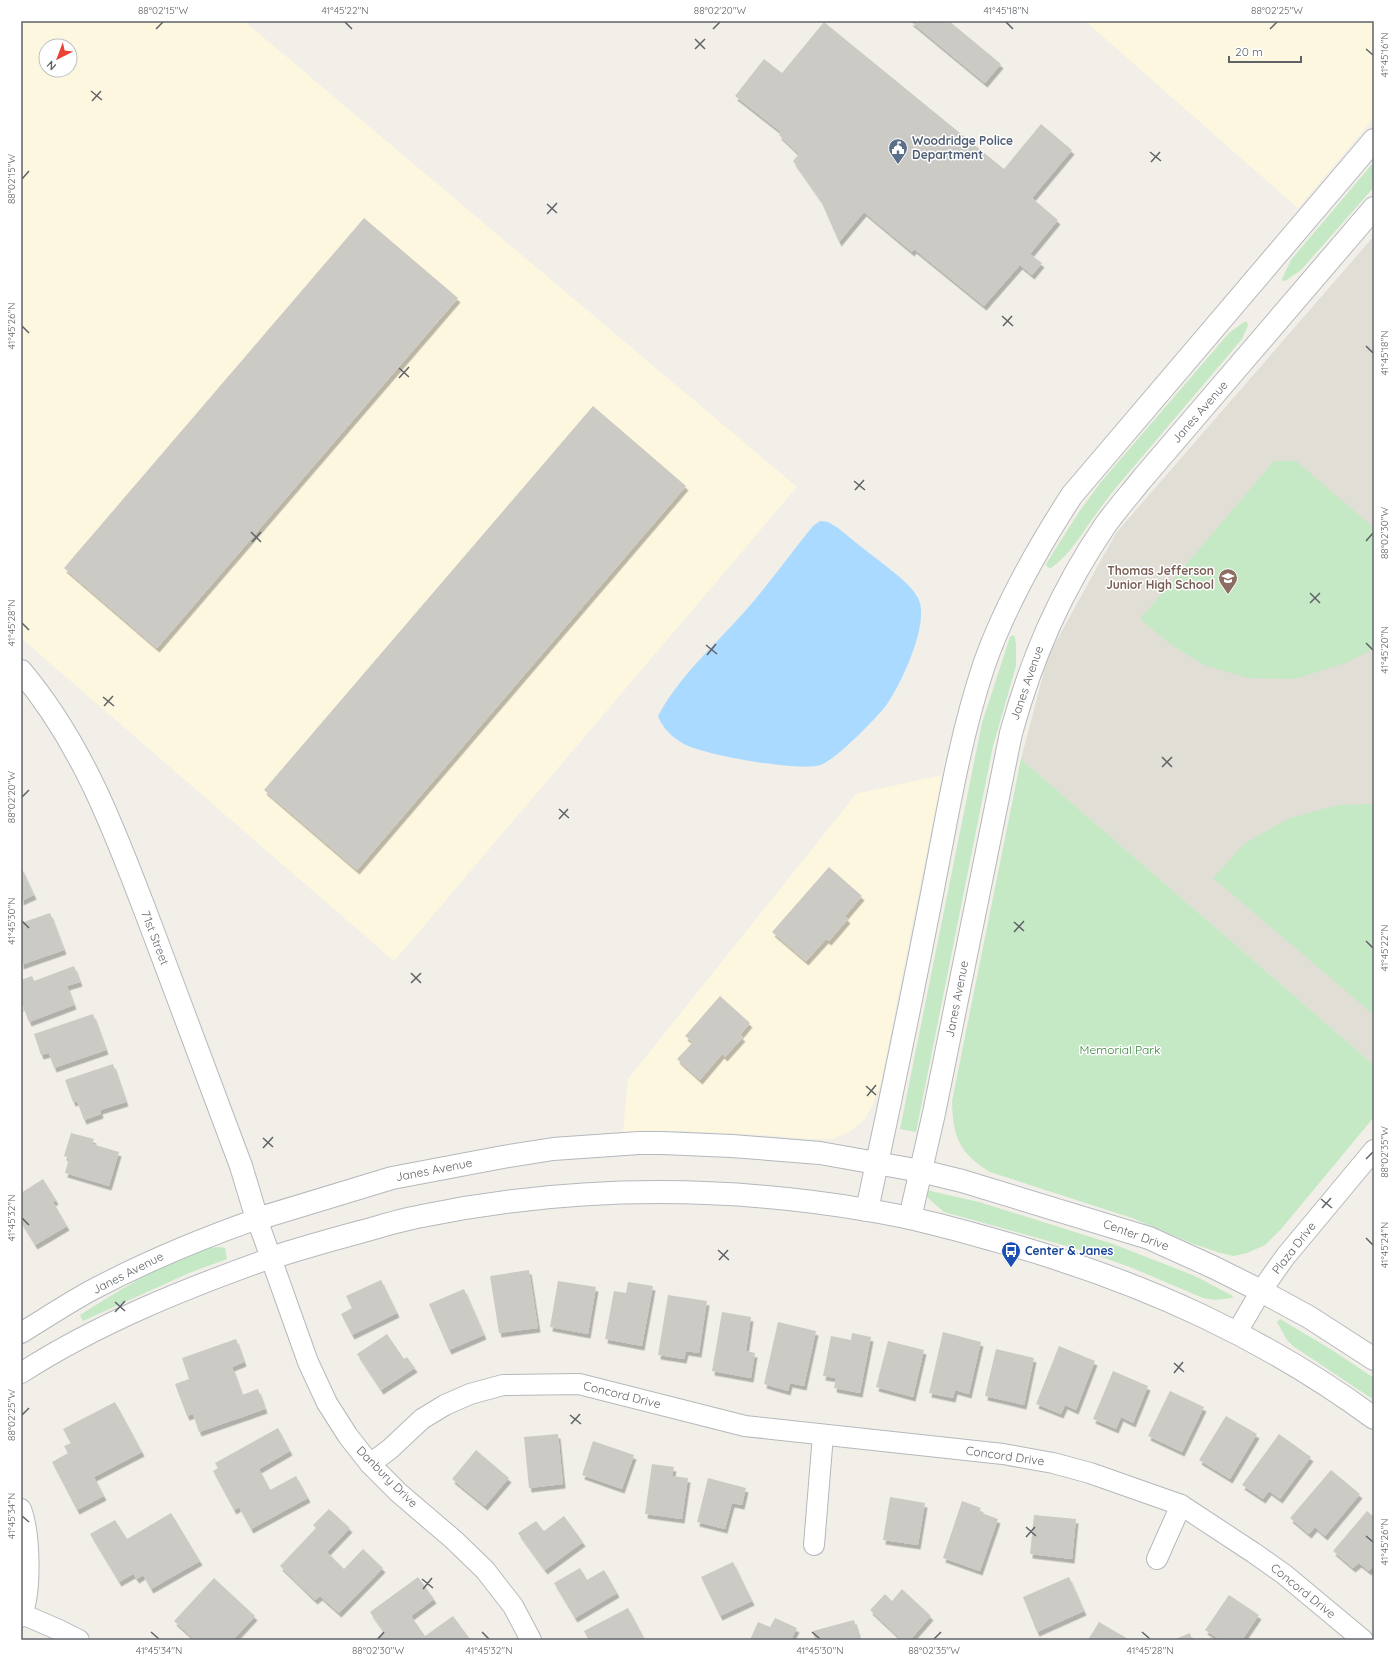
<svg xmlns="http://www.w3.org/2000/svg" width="1395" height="1661" font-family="Quicksand,sans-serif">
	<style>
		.commercial { fill: #fef7e0; fill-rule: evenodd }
		.education { fill: #e1ded6 }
		.green { fill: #c5e8c5 }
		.water { fill: #aadaff }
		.building { fill: #cccac5; filter: url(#shadow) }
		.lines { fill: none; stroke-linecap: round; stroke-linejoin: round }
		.minor-casing { stroke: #b5b8bc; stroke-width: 22 }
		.tertiary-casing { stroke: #b5b8bc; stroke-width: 24 }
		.minor { stroke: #fff; stroke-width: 20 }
		.tertiary { stroke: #fff; stroke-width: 22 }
		.ticks { fill: none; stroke: #5f6368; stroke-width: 1.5 }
		.labels { text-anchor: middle; stroke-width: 3; stroke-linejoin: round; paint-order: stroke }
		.service-label { font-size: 12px; font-weight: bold; fill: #4e5e75; stroke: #fff; text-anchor: start }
		.street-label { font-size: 12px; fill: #5f6368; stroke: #fff }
		.education-label { font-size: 12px; font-weight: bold; fill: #785e54; stroke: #fff; text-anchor: end }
		.park-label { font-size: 12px; fill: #348238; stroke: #fff }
		.transit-label { font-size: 12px; font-weight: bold; fill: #164399; stroke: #fff; text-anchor: start }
		.neatline { fill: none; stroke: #5f6368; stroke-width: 1.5 }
		.ticks-label { font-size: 10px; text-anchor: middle; fill: #5f6368 }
	</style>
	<defs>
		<filter id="shadow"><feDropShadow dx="2.5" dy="4.5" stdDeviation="0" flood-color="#0004"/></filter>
	</defs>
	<rect width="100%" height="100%" fill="#f1efe8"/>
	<!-- commercial -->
	<g class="commercial">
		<path d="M21,21h223l553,466 -403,474 -373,-323zM46,46h24v24h-24z"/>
		<polygon points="1085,21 1374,21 1374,118 1298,208"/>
		<polygon points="942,775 881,1082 873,1104 865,1119 851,1131 832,1139 809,1139 765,1135 685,1131 623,1132 628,1079 856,794"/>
	</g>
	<!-- education -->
	<polygon class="education" points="1374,236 1374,1065 1021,759 1048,656 1116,533"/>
	<!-- green -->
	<g class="green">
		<polygon points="1374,162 1374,187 1301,270 1285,281 1283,281 1282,279 1291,260"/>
		<path d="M1244,322h3l1,3 -6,14 -123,145c-10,12 -19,24 -28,37 -12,17 -22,34 -40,47l-4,-1 -1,-3 33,-52 22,-30 128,-149z"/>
		<polygon points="1274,461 1296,461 1374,528 1374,649 1345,663 1295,679 1248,678 1204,665 1170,644 1140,619"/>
		<polygon points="1013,635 1015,637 1016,645 1016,666 993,746 916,1132 900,1129 982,723 1010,637"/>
		<path d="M1021,759l353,306v52l-92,111 -17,17 -18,8 -13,3 -14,-3 -29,-10 -59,-25 -142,-46c-31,-19 -37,-35 -38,-71z"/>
		<polygon points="1374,804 1374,1014 1373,1014 1213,878 1245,843 1290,818 1338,805"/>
		<polygon points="922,1189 979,1202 1113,1244 1195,1276 1233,1296 1232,1298 1215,1300 1203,1298 1130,1267 1081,1250 944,1212 929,1199 922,1190"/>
		<path d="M218,1247l7,1 2,11 -38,14 -106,48 -3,-6c28,-18 56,-35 86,-50 17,-8 34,-17 52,-18z"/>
		<polygon points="1280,1319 1332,1350 1374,1378 1374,1400 1293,1346 1287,1340 1277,1322"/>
	</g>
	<!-- water -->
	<path class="water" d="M820,521l8,1 10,6c16,13 32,26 48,38 11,9 25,19 32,32 13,24 -18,89 -33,109 -12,14 -49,53 -65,58 -21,7 -116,-10 -136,-21 -11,-6 -22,-16 -26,-28 22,-41 58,-72 88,-106 23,-26 44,-56 67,-84z"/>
	<!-- building -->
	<g class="building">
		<polygon points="910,21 949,21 1001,64 985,83"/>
		<polygon points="824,22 1004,169 1041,124 1072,150 1032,198 1058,220 1030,254 1042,263 1032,275 1020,265 984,306 914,249 912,252 864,212 839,242 821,201 793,161 799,154 779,135 781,132 735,96 764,59 782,73"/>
		<polygon points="364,218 458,298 157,648 64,568"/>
		<polygon points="593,406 686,486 357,870 264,790"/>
		<polygon points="21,867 34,895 21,901"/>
		<polygon points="829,867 862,896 845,916 848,919 829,941 826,939 806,961 772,932"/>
		<polygon points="50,913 64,950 21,965 21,923"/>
		<polygon points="74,966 80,982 67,986 74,1005 29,1022 23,1006 21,1007 21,980 32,976 34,981"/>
		<polygon points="720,996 750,1023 740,1035 743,1037 725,1057 722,1054 700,1080 677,1059 693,1042 685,1036"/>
		<polygon points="93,1014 106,1050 54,1068 49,1053 41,1055 34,1034"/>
		<polygon points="113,1064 126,1102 100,1110 101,1114 84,1120 77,1101 73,1102 65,1080"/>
		<polygon points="71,1133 94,1139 92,1144 119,1152 109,1186 65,1173 69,1158 64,1156"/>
		<polygon points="43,1179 56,1200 53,1202 67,1226 35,1245 21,1222 21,1193"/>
		<polygon points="529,1270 538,1328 499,1333 490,1276"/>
		<polygon points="381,1280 397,1313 352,1335 341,1314 352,1308 346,1296"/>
		<polygon points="558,1281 596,1287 588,1334 550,1327"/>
		<polygon points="628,1282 653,1286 642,1346 605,1339 614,1291 626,1293"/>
		<polygon points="464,1289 484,1335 449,1350 429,1304"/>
		<polygon points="668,1295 707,1301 699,1353 686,1351 684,1359 658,1355"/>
		<polygon points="722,1312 751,1317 746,1351 755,1353 751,1378 712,1371"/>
		<polygon points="778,1322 816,1331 804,1386 790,1383 788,1391 764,1384"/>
		<polygon points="943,1332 981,1342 969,1394 955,1390 953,1398 929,1393"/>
		<polygon points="852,1333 871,1337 860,1393 834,1388 836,1378 823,1376 831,1336 851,1340"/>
		<polygon points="387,1334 404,1359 407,1357 415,1368 381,1390 357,1354"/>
		<polygon points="236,1339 244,1362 232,1367 242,1395 258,1389 265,1409 199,1432 193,1414 187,1416 175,1384 189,1379 182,1358"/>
		<polygon points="888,1341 924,1350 913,1397 876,1387"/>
		<polygon points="1059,1346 1095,1361 1076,1410 1065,1405 1061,1414 1036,1404"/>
		<polygon points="996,1349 1034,1358 1024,1405 985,1396"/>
		<polygon points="1113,1371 1148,1386 1133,1423 1121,1417 1116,1429 1093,1419"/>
		<polygon points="1170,1391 1204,1407 1182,1452 1148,1436"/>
		<polygon points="115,1402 142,1452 94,1477 104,1496 77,1510 52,1462 68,1453 64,1446 71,1443 63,1429"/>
		<polygon points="1226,1416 1257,1434 1230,1479 1199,1460"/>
		<polygon points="278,1428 290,1451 259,1469 270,1490 296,1476 308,1498 251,1529 239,1507 234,1510 213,1471 218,1468 215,1463"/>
		<polygon points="558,1434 563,1484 529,1488 524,1437"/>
		<polygon points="1279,1434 1311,1457 1280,1499 1269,1491 1263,1499 1242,1485"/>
		<polygon points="593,1441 634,1455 622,1489 582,1475"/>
		<polygon points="476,1450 509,1478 485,1506 452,1479"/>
		<polygon points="652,1464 674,1467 672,1476 688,1478 682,1519 645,1514"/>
		<polygon points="1331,1470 1360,1494 1325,1536 1315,1527 1309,1534 1290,1518"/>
		<polygon points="708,1478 746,1488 742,1505 732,1503 725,1529 697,1522"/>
		<polygon points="890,1497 925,1503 918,1545 883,1540"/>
		<polygon points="962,1501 981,1508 979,1512 998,1519 980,1571 943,1558"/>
		<polygon points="329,1509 350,1528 327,1552 344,1569 363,1549 383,1568 339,1613 320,1596 315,1600 280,1566 316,1528 313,1525"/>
		<polygon points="1367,1511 1374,1517 1374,1565 1369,1571 1359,1563 1353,1568 1333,1551"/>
		<polygon points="171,1513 200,1561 151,1589 143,1575 137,1579 133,1574 119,1582 90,1534 115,1520 127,1539"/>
		<polygon points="1034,1515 1076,1519 1072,1559 1030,1554"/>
		<polygon points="564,1516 583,1542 545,1570 518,1533 536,1521 544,1531"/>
		<polygon points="733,1562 752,1601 720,1616 701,1577"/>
		<polygon points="580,1568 587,1580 604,1570 617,1593 575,1618 554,1583"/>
		<polygon points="418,1577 434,1599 411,1616 425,1636 453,1616 470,1639 468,1640 374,1640 384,1632 370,1612"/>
		<polygon points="1069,1577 1084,1611 1037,1632 1023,1597"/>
		<polygon points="214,1578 255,1616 233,1640 195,1640 174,1621"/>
		<polygon points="902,1589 931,1616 910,1640 902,1640 870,1610 885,1594 892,1601"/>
		<polygon points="1229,1595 1259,1615 1242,1640 1220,1640 1205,1630"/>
		<polygon points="628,1608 645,1640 589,1640 584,1631"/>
		<polygon points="775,1618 797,1628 791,1640 750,1640 758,1622 770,1627"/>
		<polygon points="854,1620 860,1640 815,1640 813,1631"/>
		<polygon points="1099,1622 1130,1640 1088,1640"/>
		<polygon points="1190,1633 1192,1640 1173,1640"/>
	</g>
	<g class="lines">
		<defs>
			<g id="minor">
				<polyline points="1237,1332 1261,1291 1285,1257 1374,1150"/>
				<path d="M21,1333c23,-14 47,-30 71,-43 53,-28 108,-51 165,-71l51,143 19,41 21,33 22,28 29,29 55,47 31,30 28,36 18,34"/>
				<path d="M21,1373c78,-50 163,-84 250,-115"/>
				<polyline points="370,1464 390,1449 422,1419 445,1405 470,1394 503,1385 579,1384 745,1426 1003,1454 1053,1463 1090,1473 1181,1505 1254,1553 1285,1575 1363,1640"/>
				<path d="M21,1509c9,24 11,84 0,108"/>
				<polyline points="814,1545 823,1435"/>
				<polyline points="1157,1559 1181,1505"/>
				<polyline points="22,1614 59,1630 79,1640"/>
			</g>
			<g id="tertiary">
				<path d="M21,671c65,77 98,171 133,263 29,78 58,155 87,232l16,53 135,-41 111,-21 50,-8 86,-6h23l70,3 88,7 101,18 41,10 187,57 64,29 48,24 48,26 65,42"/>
				<path d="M867,1210c22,-102 43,-204 63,-306 16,-80 28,-161 54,-239 21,-60 53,-116 88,-170l302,-355"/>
				<path d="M910,1218l24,-105 77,-380c21,-76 50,-143 95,-209 11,-15 24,-30 36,-45l232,-271"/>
				<path d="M271,1258c33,-11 67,-20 100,-29 17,-5 34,-10 51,-13 147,-30 298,-31 445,-6 52,8 102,23 152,37 129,38 246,91 355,171"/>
			</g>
		</defs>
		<!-- minor casing -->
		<use href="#minor" class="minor-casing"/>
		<!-- tertiary casing -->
		<use href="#tertiary" class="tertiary-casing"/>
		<!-- minor -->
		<use href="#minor" class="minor"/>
		<!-- tertiary -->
		<use href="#tertiary" class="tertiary"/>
	</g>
	<!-- ticks -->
	<path class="ticks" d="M345,22l7,7M1006,22l7,7M156,29l7,-7M713,29l7,-7M1270,29l7,-7M695,39l10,10M695,49l10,-10M1366,49l7,6M91,91l11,9M92,101l9,-10M1150,152l11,9M1151,162l9,-10M22,179l7,-8M547,204l10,9M547,214l10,-11M1002,316l11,10M22,326l7,7M1003,326l9,-10M1366,346l7,7M399,368l10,9M399,378l10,-11M854,481l11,9M855,490l9,-10M251,532l10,10M1366,541l7,-8M252,542l9,-10M1310,593l10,10M1310,603l10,-10M22,623l7,7M1366,643l7,7M706,645l11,9M707,655l9,-11M103,697l11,9M104,706l9,-10M1162,757l10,10M1162,767l10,-10M22,797l7,-7M559,809l10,9M559,819l9,-10M22,921l7,7M1014,922l10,9M1014,932l10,-11M1366,941l7,7M411,973l10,10M411,983l10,-10M866,1086l10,9M867,1096l9,-11M263,1138l10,9M263,1148l10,-11M1366,1159l7,-7M1321,1199l11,9M1322,1208l9,-10M22,1218l7,7M1366,1238l7,7M718,1250l11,10M719,1260l9,-10M115,1302l10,9M115,1312l10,-11M1174,1363l10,9M1174,1373l9,-11M22,1415l7,-7M570,1415l11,9M571,1424l9,-10M22,1516l7,6M1026,1527l10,9M1366,1536l7,6M1026,1537l9,-10M422,1579l11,9M423,1589l9,-11M151,1632l8,7M482,1632l7,7M812,1632l8,7M1142,1632l8,7M378,1639l6,-7M934,1639l7,-7"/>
	<!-- icons -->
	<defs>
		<symbol id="civic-pin" viewBox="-11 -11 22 30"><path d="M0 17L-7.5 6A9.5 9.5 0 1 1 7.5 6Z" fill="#5c6f8a" stroke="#fff"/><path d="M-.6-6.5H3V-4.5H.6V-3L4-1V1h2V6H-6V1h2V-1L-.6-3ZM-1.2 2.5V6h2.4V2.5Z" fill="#fff"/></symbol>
		<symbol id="school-pin" viewBox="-11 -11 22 30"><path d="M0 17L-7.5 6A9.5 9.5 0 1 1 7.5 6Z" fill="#8d6e63" stroke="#fff"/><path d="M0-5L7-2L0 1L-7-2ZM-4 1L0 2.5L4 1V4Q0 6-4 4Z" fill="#fff"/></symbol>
		<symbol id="bus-pin" viewBox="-11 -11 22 30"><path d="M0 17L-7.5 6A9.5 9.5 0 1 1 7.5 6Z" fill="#1a4fb4" stroke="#fff"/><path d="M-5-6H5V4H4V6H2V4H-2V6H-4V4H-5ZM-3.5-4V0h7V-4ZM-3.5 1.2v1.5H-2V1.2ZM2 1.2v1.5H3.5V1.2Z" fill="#fff"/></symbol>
	</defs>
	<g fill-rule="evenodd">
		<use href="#civic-pin" x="887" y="137" width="22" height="30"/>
		<use href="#school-pin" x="1217" y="567" width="22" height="30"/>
		<use href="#bus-pin" x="1000" y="1240" width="22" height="30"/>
	</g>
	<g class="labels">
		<!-- service labels -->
		<g class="service-label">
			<text x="912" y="145">Woodridge Police<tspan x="912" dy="14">Department</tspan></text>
		</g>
		<!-- street labels -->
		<g class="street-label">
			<text transform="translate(1200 412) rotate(-49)" y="4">Janes Avenue</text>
			<text transform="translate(1027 683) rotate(-71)" y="4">Janes Avenue</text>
			<text transform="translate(155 938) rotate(69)" y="4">71st Street</text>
			<text transform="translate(957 999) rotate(-79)" y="4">Janes Avenue</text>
			<text transform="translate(434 1170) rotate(-11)" y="4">Janes Avenue</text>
			<text transform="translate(1136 1235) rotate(20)" y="4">Center Drive</text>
			<text transform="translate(1294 1248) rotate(-52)" y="4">Plaza Drive</text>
			<text transform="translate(128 1273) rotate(-27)" y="4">Janes Avenue</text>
			<text transform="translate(622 1395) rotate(14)" y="4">Concord Drive</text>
			<text transform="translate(1005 1456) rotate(8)" y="4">Concord Drive</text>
			<text transform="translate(387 1477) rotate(45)" y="4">Danbury Drive</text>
			<text transform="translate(1303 1591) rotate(39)" y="4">Concord Drive</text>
		</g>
		<!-- education labels -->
		<g class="education-label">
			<text x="1214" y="575">Thomas Jefferson<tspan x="1214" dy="14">Junior High School</tspan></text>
		</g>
		<!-- park labels -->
		<g class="park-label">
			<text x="1120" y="1054">Memorial Park</text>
		</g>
		<!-- transit labels -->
		<g class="transit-label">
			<text x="1025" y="1255">Center &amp; Janes</text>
		</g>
	</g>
	<!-- border -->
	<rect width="1395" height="1661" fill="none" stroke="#ffffff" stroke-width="44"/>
	<!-- north arrow -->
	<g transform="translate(58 58) rotate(222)"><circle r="19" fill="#ffffff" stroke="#bfc1c3"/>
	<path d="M0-3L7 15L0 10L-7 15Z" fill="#ea4335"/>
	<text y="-6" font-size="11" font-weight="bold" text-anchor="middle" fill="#5f6368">N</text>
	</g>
	<!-- scale -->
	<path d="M1229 56v6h72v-6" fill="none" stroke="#5f6368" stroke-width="2"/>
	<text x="1235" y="56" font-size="12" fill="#5f6368" stroke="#ffffff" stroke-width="3" paint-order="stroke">20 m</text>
	<rect x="22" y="22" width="1351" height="1617" class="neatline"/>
	<g class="ticks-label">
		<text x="163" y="14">88°02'15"W</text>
		<text x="345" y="14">41°45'22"N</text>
		<text x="720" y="14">88°02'20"W</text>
		<text x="1006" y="14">41°45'18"N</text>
		<text x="1277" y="14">88°02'25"W</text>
		<text transform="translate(1384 55) rotate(-90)" y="4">41°45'16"N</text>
		<text transform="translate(11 179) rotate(-90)" y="4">88°02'15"W</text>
		<text transform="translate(11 326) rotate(-90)" y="4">41°45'26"N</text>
		<text transform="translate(1384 353) rotate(-90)" y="4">41°45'18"N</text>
		<text transform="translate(1384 533) rotate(-90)" y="4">88°02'30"W</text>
		<text transform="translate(11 623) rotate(-90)" y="4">41°45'28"N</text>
		<text transform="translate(1384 650) rotate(-90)" y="4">41°45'20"N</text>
		<text transform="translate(11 797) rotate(-90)" y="4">88°02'20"W</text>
		<text transform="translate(11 921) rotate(-90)" y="4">41°45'30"N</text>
		<text transform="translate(1384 948) rotate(-90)" y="4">41°45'22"N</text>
		<text transform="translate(1384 1152) rotate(-90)" y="4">88°02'35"W</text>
		<text transform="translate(11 1218) rotate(-90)" y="4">41°45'32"N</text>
		<text transform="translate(1384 1245) rotate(-90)" y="4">41°45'24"N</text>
		<text transform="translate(11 1415) rotate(-90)" y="4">88°02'25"W</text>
		<text transform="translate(11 1516) rotate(-90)" y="4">41°45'34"N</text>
		<text transform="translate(1384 1542) rotate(-90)" y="4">41°45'26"N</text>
		<text x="159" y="1654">41°45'34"N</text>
		<text x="378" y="1654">88°02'30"W</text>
		<text x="489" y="1654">41°45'32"N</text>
		<text x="820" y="1654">41°45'30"N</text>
		<text x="934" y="1654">88°02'35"W</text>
		<text x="1150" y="1654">41°45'28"N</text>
	</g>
</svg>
